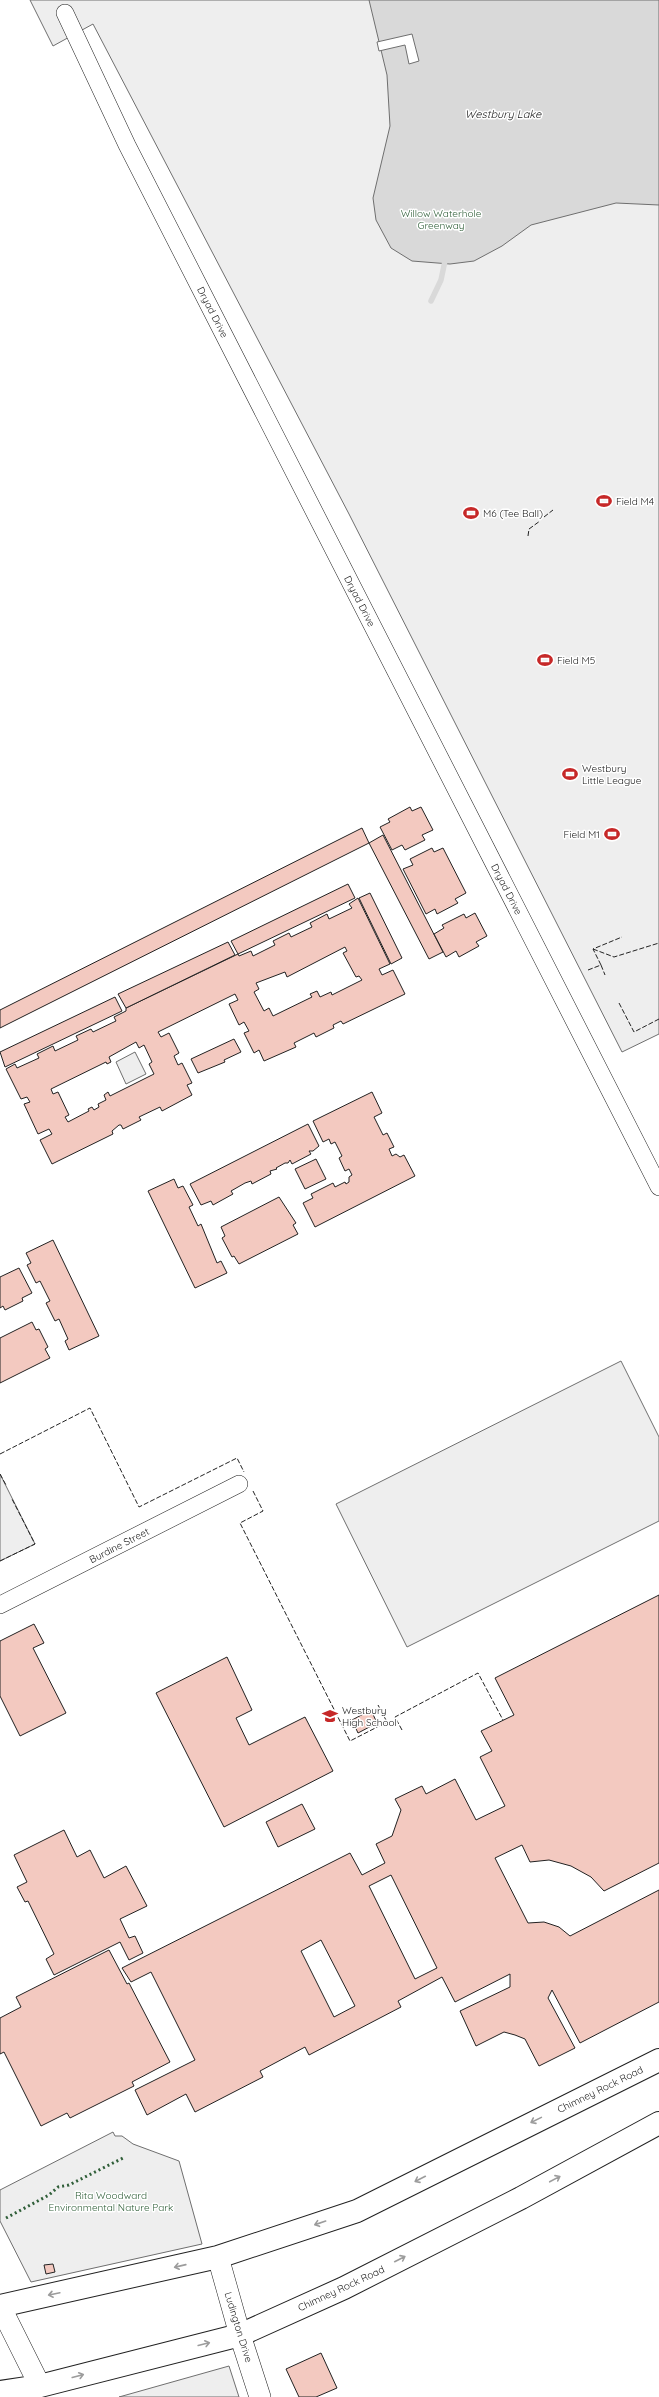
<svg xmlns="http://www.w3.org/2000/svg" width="659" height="2397" font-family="Quicksand,sans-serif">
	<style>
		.green { fill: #eee; stroke: #6f6f6f }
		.water { fill: #d9d9d9; stroke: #6f6f6f }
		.pier { fill: #fff; stroke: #6f6f6f }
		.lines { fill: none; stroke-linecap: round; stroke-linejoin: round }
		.stream { stroke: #d9d9d9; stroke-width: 5.5 }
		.building { fill: #f3c9c0; stroke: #222; fill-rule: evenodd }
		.minor-casing { stroke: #222; stroke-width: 18 }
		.tertiary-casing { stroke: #222; stroke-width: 22 }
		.secondary-casing { stroke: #222; stroke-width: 24 }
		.minor { stroke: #fff; stroke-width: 17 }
		.tertiary { stroke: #fff; stroke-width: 21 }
		.secondary { stroke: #fff; stroke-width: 22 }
		.hedge { stroke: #2f5e38; stroke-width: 3; stroke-dasharray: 2 3; stroke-linecap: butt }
		.fence { stroke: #222; stroke-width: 1; stroke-dasharray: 5 2; stroke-linecap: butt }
		.oneway { stroke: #9c9c9c }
		.labels { text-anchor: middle; stroke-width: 3; stroke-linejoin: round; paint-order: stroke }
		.park-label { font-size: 10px; fill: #2f5e38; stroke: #fff }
		.street-label { font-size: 10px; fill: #222; stroke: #fff }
		.poi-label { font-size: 10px; fill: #222; stroke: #fff; text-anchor: start }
		.water-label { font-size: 11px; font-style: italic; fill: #222; stroke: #fff }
	</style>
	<rect width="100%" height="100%" fill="#fff"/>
	<!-- green -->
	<g class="green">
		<polygon points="30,0 659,0 659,1034 622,1052 349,514 93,24 53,46"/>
		<polygon points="135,1052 146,1074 126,1084 116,1062"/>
		<polygon points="621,1361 659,1437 659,1521 407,1647 336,1504"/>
		<polygon points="0,1474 35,1544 0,1561"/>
		<polygon points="113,2132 115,2136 122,2136 133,2144 179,2161 202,2244 31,2282 0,2221 0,2190"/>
		<polygon points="229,2366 239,2397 119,2397"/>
	</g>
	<!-- water -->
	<polygon class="water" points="369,0 659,0 659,205 616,203 531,225 502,246 474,261 450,264 412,261 391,248 376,220 373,198 390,126 387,75"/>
	<!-- pier -->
	<polygon class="pier" points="412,34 419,61 409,64 405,45 379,51 377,42"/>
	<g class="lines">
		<!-- stream -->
		<polyline class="stream" points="431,301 441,280 446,256"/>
	</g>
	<!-- building -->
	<g class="building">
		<polygon points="410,807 412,811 421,807 433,830 422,835 425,840 405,850 402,845 392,850 380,827 390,822 388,819"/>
		<polygon points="362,828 369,843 0,1028 0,1010"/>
		<polygon points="383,835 443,952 429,959 369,843"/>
		<polygon points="432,848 434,852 443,848 466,893 455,899 458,903 437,914 435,909 426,914 403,869 413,865 410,859"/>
		<polygon points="348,884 355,898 238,954 231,941"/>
		<polygon points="370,893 402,958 391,964 359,898"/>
		<path d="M358,898l32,66 -11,5 3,6 11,-5 12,24 -62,30 -2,-3 -8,4 1,3 -18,9 -2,-4 -20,10 2,4 -32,14 -5,-11 -5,3 -10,-20 5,-2 -5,-9 -5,3 -10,-21 9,-4 -3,-6 -77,38 3,5 8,-4 10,20 -5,3 4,9 4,-2 10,20 -5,2 5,10 -30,16 -2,-4 -21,10 2,3 -18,9 -2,-4h-2l-7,6 1,3 -61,30 -12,-24 12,-6 -3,-5 -11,5 -14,-30 6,-2 -3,-5 -6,2 -15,-30 9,-5 2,4 22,-10 -2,-4 16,-8 2,5 23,-11 -2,-4 15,-7 2,3 23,-11 -2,-4 12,-6v-3l112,-54 1,2 12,-5 2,5 22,-11 -2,-4 16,-8 2,4 21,-10 -2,-4 17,-9 2,5 23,-11 -3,-4zM345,947l2,4 -4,2 13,24 3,-1 3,4 -30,15 -1,-3 -11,5 -3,-6 -7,3 2,3 -39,19 -4,-8 -5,3 -10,-19 5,-3 -3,-6 29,-11 2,5zM136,1042l3,6 5,-3 8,17 -3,2 5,10 -44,22 -2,-4 -4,3 2,5 -8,4 1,3 -5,3 -2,-3 -4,2 1,2 -21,11 -3,-5 4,-2 -11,-23 -5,2 -2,-5 55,-27 1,2 4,-2 -2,-5z"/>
		<polygon points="475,913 487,936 476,942 479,946 459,957 456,951 446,957 434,934 444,928 442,925 464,914 466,918"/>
		<polygon points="228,942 235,955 126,1008 118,994"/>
		<polygon points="115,997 122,1011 5,1067 0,1052"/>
		<polygon points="234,1039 241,1052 224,1060 225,1062 198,1073 191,1059"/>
		<polygon points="372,1092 382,1113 374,1117 383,1135 387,1133 394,1147 389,1149 392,1156 396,1154 400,1157 404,1155 415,1176 315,1227 303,1203 313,1198 311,1194 333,1183 335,1187 345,1182 346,1184 349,1182 349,1177 352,1175 349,1169 345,1171 339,1158 342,1156 335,1142 331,1144 329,1139 323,1142 313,1121"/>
		<polygon points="308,1124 319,1146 313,1151 309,1151 311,1154 292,1164 290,1160 288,1163 285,1163 276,1168 277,1169 270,1171 271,1174 252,1184 251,1181 245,1183 231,1191 233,1194 213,1205 211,1201 201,1205 190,1184"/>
		<polygon points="316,1159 326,1179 305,1189 295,1169"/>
		<polygon points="174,1179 178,1188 183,1186 193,1205 189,1207 198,1226 201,1224 217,1263 221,1261 227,1273 195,1288 148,1191"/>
		<polygon points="279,1197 296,1223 293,1225 298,1234 239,1264 234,1256 232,1257 222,1238 225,1236 221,1227"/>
		<polygon points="53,1240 99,1336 69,1350 65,1341 68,1339 59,1319 55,1321 46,1303 50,1301 40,1281 36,1283 27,1265 31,1263 26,1253"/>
		<polygon points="19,1268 32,1293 22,1298 23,1301 5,1310 3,1306 0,1308 0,1277"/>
		<polygon points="32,1322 36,1330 39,1329 48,1347 45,1349 50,1358 0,1383 0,1338"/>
		<path d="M659,1595v268l-55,28 -13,-14 -20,-11 -22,-6 -19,2 -8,-17 -27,13 33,65 16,-1 15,5 11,9 89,-46v112l-79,41 -28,-53 -4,8 27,50 -36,18 -14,-27 -10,-4 -11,-3 -28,14 -16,-35 50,-24v-13l-55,28 -13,-25 -44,24 3,6 -92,48 -4,-8 -45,24 3,6 -68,35 -9,-18 -39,21 -12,-25 60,-30 -44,-88 -20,10 -9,-14 228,-115 12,22 23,-12 -9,-19 16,-8 9,-26 -6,-11 27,-13 4,8 29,-15 21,41 29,-14 -25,-49 12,-6 -11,-20 33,-16 -19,-37zM391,1875l46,93 -22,11 -46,-93zM321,1940l34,66 -21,11 -33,-66z"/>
		<polygon points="34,1624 44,1643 33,1648 66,1713 20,1736 0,1696 0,1641"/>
		<polygon points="227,1657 252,1710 236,1718 249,1745 305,1717 333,1771 224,1827 156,1693"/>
		<polygon points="371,1710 377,1723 358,1733 352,1720"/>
		<polygon points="302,1804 315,1829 278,1847 266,1822"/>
		<polygon points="64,1830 77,1857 90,1850 104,1878 126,1866 147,1906 120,1919 129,1938 135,1936 143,1953 129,1960 120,1942 54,1975 46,1959 54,1954 28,1901 25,1902 17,1887 27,1882 14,1855"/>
		<polygon points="109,1950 127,1984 129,1983 170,2062 132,2082 134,2086 70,2118 67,2113 41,2126 4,2052 0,2054 0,2018 21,2007 16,1997"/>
		<polygon points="53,2264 55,2272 46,2274 44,2265"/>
		<polygon points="321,2353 337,2388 316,2397 299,2397 286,2369"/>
	</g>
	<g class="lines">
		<defs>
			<g id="minor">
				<polyline points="65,13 127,145 659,1187"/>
				<polyline points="0,1605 239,1484"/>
			</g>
			<g id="tertiary">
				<polyline points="218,2257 240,2335 260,2397"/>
				<polyline points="0,2306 40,2386"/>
			</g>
			<g id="secondary">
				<polyline points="0,2306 218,2257 357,2211 659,2060"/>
				<polyline points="0,2392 40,2386 240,2335 344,2288 521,2198 659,2123"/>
			</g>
		</defs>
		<!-- minor casing -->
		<use href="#minor" class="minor-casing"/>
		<!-- tertiary casing -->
		<use href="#tertiary" class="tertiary-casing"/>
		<!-- secondary casing -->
		<use href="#secondary" class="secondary-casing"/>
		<!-- minor -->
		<use href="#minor" class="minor"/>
		<!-- tertiary -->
		<use href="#tertiary" class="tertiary"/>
		<!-- secondary -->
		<use href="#secondary" class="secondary"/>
		<!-- hedge -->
		<polyline class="hedge" points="6,2218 49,2195 58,2187 69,2185 123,2158"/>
		<!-- fence -->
		<g class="fence">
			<polyline points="544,517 553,510"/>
			<polyline points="528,536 529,529 540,521"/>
			<polyline points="593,949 614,957 659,943"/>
			<polyline points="601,965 593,949 622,937"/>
			<polyline points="588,970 601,965 605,975"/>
			<polyline points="619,1003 634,1032 659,1019"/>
			<polyline points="0,1454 90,1408 139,1507 237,1458 244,1472"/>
			<polyline points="0,1474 6,1485"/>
			<polyline points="253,1491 263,1511 240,1523 350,1741 387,1722 378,1705"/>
			<polyline points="0,1561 35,1544 12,1499"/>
			<polyline points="402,1730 395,1717 478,1673 503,1720"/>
		</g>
	</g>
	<!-- one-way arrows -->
	<defs><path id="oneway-shaft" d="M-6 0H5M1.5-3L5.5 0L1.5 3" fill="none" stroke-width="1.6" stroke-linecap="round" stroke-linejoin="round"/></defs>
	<g class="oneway">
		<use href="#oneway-shaft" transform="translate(536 2120) rotate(154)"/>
		<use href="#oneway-shaft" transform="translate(420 2179) rotate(153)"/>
		<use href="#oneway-shaft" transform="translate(555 2179) rotate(-28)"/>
		<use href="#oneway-shaft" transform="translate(320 2223) rotate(161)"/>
		<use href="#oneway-shaft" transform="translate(400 2259) rotate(-27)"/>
		<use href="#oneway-shaft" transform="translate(180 2266) rotate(167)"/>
		<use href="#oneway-shaft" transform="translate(54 2294) rotate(168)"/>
		<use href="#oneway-shaft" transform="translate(204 2344) rotate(-14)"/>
		<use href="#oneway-shaft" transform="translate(78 2376) rotate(-15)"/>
	</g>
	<!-- icons -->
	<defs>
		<symbol id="stadium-bare" viewBox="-9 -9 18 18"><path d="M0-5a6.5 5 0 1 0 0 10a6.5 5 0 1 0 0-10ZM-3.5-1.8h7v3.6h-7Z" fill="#c62828" stroke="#fff" stroke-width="2.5" paint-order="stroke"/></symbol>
		<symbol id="school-bare" viewBox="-9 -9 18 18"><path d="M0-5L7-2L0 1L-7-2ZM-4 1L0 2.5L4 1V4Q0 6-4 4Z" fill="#c62828" stroke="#fff" stroke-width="2.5" paint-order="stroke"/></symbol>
	</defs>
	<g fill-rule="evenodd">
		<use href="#stadium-bare" x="593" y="490" width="22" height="22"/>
		<use href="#stadium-bare" x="460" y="502" width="22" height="22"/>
		<use href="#stadium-bare" x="534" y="649" width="22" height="22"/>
		<use href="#stadium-bare" x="559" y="763" width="22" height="22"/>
		<use href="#stadium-bare" x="601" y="823" width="22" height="22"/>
		<use href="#school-bare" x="319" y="1705" width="22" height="22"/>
	</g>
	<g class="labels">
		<!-- park labels -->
		<g class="park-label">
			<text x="441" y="217">Willow Waterhole<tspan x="441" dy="12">Greenway</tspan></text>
			<text x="111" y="2199">Rita Woodward<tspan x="111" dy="12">Environmental Nature Park</tspan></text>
		</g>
		<!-- street labels -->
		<g class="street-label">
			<text transform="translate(213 312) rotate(63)" y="4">Dryad Drive</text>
			<text transform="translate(360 601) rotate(63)" y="4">Dryad Drive</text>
			<text transform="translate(507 889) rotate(63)" y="4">Dryad Drive</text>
			<text transform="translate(119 1545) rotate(-27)" y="4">Burdine Street</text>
			<text transform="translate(600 2089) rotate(-26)" y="4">Chimney Rock Road</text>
			<text transform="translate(341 2288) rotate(-25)" y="4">Chimney Rock Road</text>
			<text transform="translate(239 2327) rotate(73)" y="4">Ludington Drive</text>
		</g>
		<!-- poi labels -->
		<g class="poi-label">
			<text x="616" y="505">Field M4</text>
			<text x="483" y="517">M6 (Tee Ball)</text>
			<text x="557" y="664">Field M5</text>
			<text x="582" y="772">Westbury<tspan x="582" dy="12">Little League</tspan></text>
			<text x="600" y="838" text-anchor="end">Field M1</text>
			<text x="342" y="1714">Westbury<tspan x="342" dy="12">High School</tspan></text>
		</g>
		<!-- water labels -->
		<g class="water-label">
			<text x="503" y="118">Westbury Lake</text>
		</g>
	</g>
</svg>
